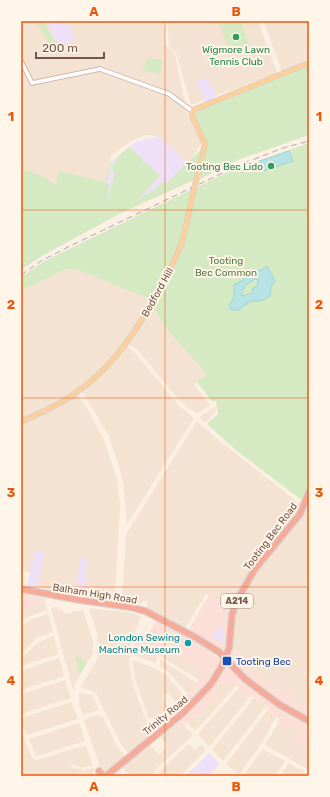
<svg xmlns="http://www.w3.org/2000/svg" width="330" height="797" font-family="Rubik,sans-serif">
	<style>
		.residential { fill: #f4e2d2 }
		.commercial { fill: #fcdfd7 }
		.education { fill: #ede0f8 }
		.green { fill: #d5eac2 }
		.water { fill: #b8e3e5; stroke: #9ed3d7; fill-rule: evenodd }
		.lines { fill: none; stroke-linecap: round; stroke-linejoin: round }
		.minor-casing { stroke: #cfb9ad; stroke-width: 5.5 }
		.major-casing { stroke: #d8cfcc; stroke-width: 6 }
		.highway-casing { stroke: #d8cfcc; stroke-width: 8 }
		.minor { stroke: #fff; stroke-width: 3.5 }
		.major { stroke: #fbd09c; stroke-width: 4.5 }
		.highway { stroke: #f6ab9a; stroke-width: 5.5 }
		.rail { stroke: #b2a2c5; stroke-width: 1; stroke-dasharray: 6 4; stroke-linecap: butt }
		.major-bridge-casing { stroke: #d8cfcc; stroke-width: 6; stroke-linecap: butt }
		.major-bridge { stroke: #fbd09c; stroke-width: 4.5 }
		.grid { fill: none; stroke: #e8590c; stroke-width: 1; stroke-opacity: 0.55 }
		.leisure-dot { fill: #2e9e5b; stroke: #fff5e9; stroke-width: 1.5 }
		.culture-dot { fill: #0f9aa8; stroke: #fff5e9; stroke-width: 1.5 }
		.transit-dot { fill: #1a4fb4; stroke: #fff5e9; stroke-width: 1.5 }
		.labels { text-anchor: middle; stroke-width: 4; stroke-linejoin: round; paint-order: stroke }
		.shield { fill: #fff5e9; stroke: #9e8579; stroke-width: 1 }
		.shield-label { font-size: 9px; font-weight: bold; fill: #745549 }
		.leisure-label { font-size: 10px; fill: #27864d; stroke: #fff5e9 }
		.park-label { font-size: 10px; fill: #567a42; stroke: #fff5e9 }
		.street-label { font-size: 10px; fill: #745549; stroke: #fff5e9 }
		.culture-label { font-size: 10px; fill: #0d838f; stroke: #fff5e9; text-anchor: end }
		.transit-label { font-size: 10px; fill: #164399; stroke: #fff5e9; text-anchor: start }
		.neatline { fill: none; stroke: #e8590c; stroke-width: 1.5 }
		.grid-label { font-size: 13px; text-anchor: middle; font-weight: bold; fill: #e8590c }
	</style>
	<rect width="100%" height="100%" fill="#fcf0e3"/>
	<!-- residential -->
	<g class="residential">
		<polygon points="21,21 164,21 165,45 175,54 187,112 202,143 188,163 158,136 145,135 132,141 111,155 106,182 59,171 55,185 33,172 21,168"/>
		<polygon points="167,21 258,21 277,73 191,105 176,53 169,46"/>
		<polygon points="264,21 309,21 309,60 282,72"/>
		<polygon points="66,269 78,270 103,279 147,298 150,303 129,337 91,378 70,395 21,420 21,291"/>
		<polygon points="152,306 169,332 207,374 194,385 210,405 197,414 180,401 137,349 128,344"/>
		<polygon points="127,346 136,354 178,405 194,418 127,524 123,482 118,463 109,436 82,392"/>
		<polygon points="78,395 91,415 105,442 117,480 120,507 115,592 109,591 109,588 86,586 84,596 27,585 30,572 21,571 21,425 63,404"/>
		<polygon points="215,407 216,412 205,423 199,417"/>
		<polygon points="197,421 216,438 301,505 294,517 252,569 234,600 216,599 206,594 185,628 146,608 148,602 144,600 141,604 122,600 126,534"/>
		<polygon points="309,502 309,702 304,708 294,703 290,694 293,690 283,692 265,679 258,677 241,663 244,658 232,649 234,618 244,594 258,569 300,520"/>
		<polygon points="45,603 47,610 28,617 21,621 21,610 35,604"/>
		<polygon points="56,607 57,609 62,610 64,614 83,610 93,642 93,653 75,684 73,690 51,608"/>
		<polygon points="89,608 132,613 141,617 131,640 129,663 133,685 151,735 128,753 122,746 96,693 93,691 80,688 97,660 99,650 98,636"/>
		<polygon points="48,614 53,632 38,637 21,654 21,627 30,620"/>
		<polygon points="54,636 58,654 21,666 21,659 37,643"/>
		<polygon points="164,646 204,672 199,680 159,655"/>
		<polygon points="133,650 139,650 157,659 155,663 133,655"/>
		<polygon points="59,658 64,676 21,690 21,671"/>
		<polygon points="132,660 151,667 165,674 185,697 177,704 169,693 163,695 168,709 160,715 149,719 135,679"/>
		<polygon points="161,660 197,683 188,694 169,672 159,666"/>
		<polygon points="65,680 71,698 21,714 21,694"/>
		<polygon points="231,680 237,685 195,731 187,722 195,715 198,717 217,693 215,692 221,683 225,686"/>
		<polygon points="239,688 249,698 209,747 198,734"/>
		<polygon points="79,693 92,695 99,710 83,715 79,705"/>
		<polygon points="254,698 266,706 223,761 212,750"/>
		<polygon points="71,702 78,719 27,735 21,724 21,718"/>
		<polygon points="267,711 276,717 260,746 239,775 226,764"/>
		<polygon points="97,715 103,717 117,747 125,756 104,774 102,773 84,720"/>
		<polygon points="177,721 182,727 184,725 193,735 155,770 154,773 155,776 130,776 122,766 149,743 159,755 167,746 159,735"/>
		<polygon points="279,722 285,726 287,731 290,725 299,732 294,740 309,749 309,770 265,745"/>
		<polygon points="79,723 85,741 36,756 29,739"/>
		<polygon points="21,732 33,759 37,760 86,745 93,766 82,768 72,764 71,767 83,770 93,768 95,776 21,776"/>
		<polygon points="189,744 195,750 201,744 206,750 180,776 160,776 159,772"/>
		<polygon points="263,749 285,761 275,776 243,776"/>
		<polygon points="289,763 303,771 309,776 280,776"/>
	</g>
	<!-- commercial -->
	<g class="commercial">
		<polygon points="86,585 109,588 109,591 115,592 114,599 84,596"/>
		<polygon points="23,594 44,598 45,603 35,604 21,610"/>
		<polygon points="209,595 216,599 234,600 228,629 227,643 223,651 189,629"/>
		<polygon points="156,620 198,643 221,660 221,663 207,685 194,700 167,724 160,715 188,694 204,672 164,646 157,659 139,650 133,650 138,633 148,636"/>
		<polygon points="231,649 244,658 242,663 258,677 265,679 283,692 288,686 293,690 290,694 297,699 294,703 304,708 309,702 309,718 273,697 245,676 228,657"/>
		<polygon points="226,664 272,704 309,723 309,749 294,740 299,732 290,725 287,731 283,729 285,726 278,722 279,719 267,711 269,709 252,695 249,698 231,680 225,686 221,683 215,692 218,694 197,717 194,715 182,727 177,721 184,717 203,697"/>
	</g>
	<!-- education -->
	<g class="education">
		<polygon points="45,21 68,21 75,41 60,46"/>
		<polygon points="208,78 216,98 204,103 197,80"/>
		<polygon points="158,136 188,163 169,182 144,199 101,212 112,161 136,142"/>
		<polygon points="35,550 45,553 37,587 27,585"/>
		<polygon points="80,558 87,559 84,596 76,594"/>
		<polygon points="218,627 224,629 221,636 227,640 227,645 217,639 216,640 212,639"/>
		<polygon points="209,753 220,764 209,776 186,776"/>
	</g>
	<!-- green -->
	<g class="green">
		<polygon points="218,21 241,21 244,29 258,23 244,30 249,44 230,50"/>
		<polygon points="43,22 62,52 57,55 38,25"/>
		<polygon points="147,58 163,60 160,74 132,69 143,71"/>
		<polygon points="309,65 309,135 240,159 198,180 194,180 119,214 42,256 21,270 21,168 45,177 55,185 59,171 106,182 110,162 112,161 107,183 110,184 107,205 114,176 112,165 116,161 117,157 129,147 144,160 138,168 145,161 160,176 137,201 164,182 167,183 207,143 195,116 195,118 195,112 195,115 197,111 238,95 222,100"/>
		<polygon points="309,143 309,499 304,502 237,451 207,424 218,414 216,401 212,401 197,382 207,374 169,332 147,298 137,294 79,270 66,269 21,291 21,277 43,262 71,248 232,170"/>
		<polygon points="75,655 87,663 80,675"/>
	</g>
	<!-- water -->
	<g class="water">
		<polygon points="289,151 293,161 263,171 260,161"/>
		<path d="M267,266l8,15 -4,6 -1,9 -9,5h-10l-13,9h-7l-2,-4 5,-9v-12l9,-5 9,-11 8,2zM255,279l3,1v5l-5,3 -1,5 -11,3 3,-10z"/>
	</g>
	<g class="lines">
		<defs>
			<polyline id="minor" points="21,61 32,83 100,69 169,94 192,111"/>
			<g id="major">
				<polyline points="196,181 205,144 192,116 193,110 309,63"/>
				<path d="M21,422c19,-9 39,-17 56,-30 39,-27 66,-70 87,-112 6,-12 13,-23 17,-36 6,-18 9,-37 13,-56"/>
			</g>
			<g id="highway">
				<polyline points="21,589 80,600 130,607 145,611 195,637 219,652 245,679 265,694 280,705 309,721"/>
				<polyline points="99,771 103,776"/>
				<polyline points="106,776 183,713 211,684 222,666 229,648 232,615 236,602 255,569 300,514 309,492"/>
			</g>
		</defs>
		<!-- minor casing -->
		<use href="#minor" class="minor-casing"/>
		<!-- major casing -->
		<use href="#major" class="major-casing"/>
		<!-- highway casing -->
		<use href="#highway" class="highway-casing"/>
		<!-- minor -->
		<use href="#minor" class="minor"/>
		<!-- major -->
		<use href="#major" class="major"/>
		<!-- highway -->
		<use href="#highway" class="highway"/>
		<!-- rail -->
		<polyline class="rail" points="21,275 41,261 68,247 237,166 283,148 309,141"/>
		<defs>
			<polyline id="major-bridge" points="194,188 196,181"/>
		</defs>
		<!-- major-bridge casing -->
		<use href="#major-bridge" class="major-bridge-casing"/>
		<!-- major-bridge -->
		<use href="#major-bridge" class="major-bridge"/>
	</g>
	<!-- grid -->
	<path class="grid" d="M165,21v755M21,210h288M21,398h288M21,587h288"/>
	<!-- markers -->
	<g class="leisure-dot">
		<circle cx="236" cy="37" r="4"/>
		<circle cx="271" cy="166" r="4"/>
	</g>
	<circle class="culture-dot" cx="188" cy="643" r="4"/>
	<rect class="transit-dot" x="222" y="656" width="10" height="10" rx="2"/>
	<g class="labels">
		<!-- shield labels -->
		<rect class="shield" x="221" y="594" width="32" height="14" rx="3"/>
		<g class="shield-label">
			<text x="237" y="604">A214</text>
		</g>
		<!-- leisure labels -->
		<g class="leisure-label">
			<text x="236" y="53">Wigmore Lawn<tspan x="236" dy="12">Tennis Club</tspan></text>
			<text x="263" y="170" text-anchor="end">Tooting Bec Lido</text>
		</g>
		<!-- park labels -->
		<g class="park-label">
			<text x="226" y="264">Tooting<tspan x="226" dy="12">Bec Common</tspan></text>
		</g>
		<!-- street labels -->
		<g class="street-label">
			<text transform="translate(157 292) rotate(-61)" y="4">Bedford Hill</text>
			<text transform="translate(270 536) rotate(-53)" y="4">Tooting Bec Road</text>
			<text transform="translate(95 593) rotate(9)" y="4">Balham High Road</text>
			<text transform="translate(165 715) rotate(-40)" y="4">Trinity Road</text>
		</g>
		<!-- culture labels -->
		<g class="culture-label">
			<text x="180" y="641">London Sewing<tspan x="180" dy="12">Machine Museum</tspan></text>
		</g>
		<!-- transit labels -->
		<g class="transit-label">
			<text x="236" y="665">Tooting Bec</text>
		</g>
	</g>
	<!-- border -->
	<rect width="330" height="797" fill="none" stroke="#fff5e9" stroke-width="44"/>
	<!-- scale -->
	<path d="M36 52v6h68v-6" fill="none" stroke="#745549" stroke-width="2"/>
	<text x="42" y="52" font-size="12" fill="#745549" stroke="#fff5e9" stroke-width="3" paint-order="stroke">200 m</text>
	<rect x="22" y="22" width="286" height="753" class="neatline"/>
	<g class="grid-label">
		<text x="94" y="16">A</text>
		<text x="236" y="16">B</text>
		<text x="11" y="121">1</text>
		<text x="319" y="121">1</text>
		<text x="11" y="309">2</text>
		<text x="319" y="309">2</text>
		<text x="11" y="497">3</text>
		<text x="319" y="497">3</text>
		<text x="11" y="685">4</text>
		<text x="319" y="685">4</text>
		<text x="94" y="791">A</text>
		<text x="236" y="791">B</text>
	</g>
</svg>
